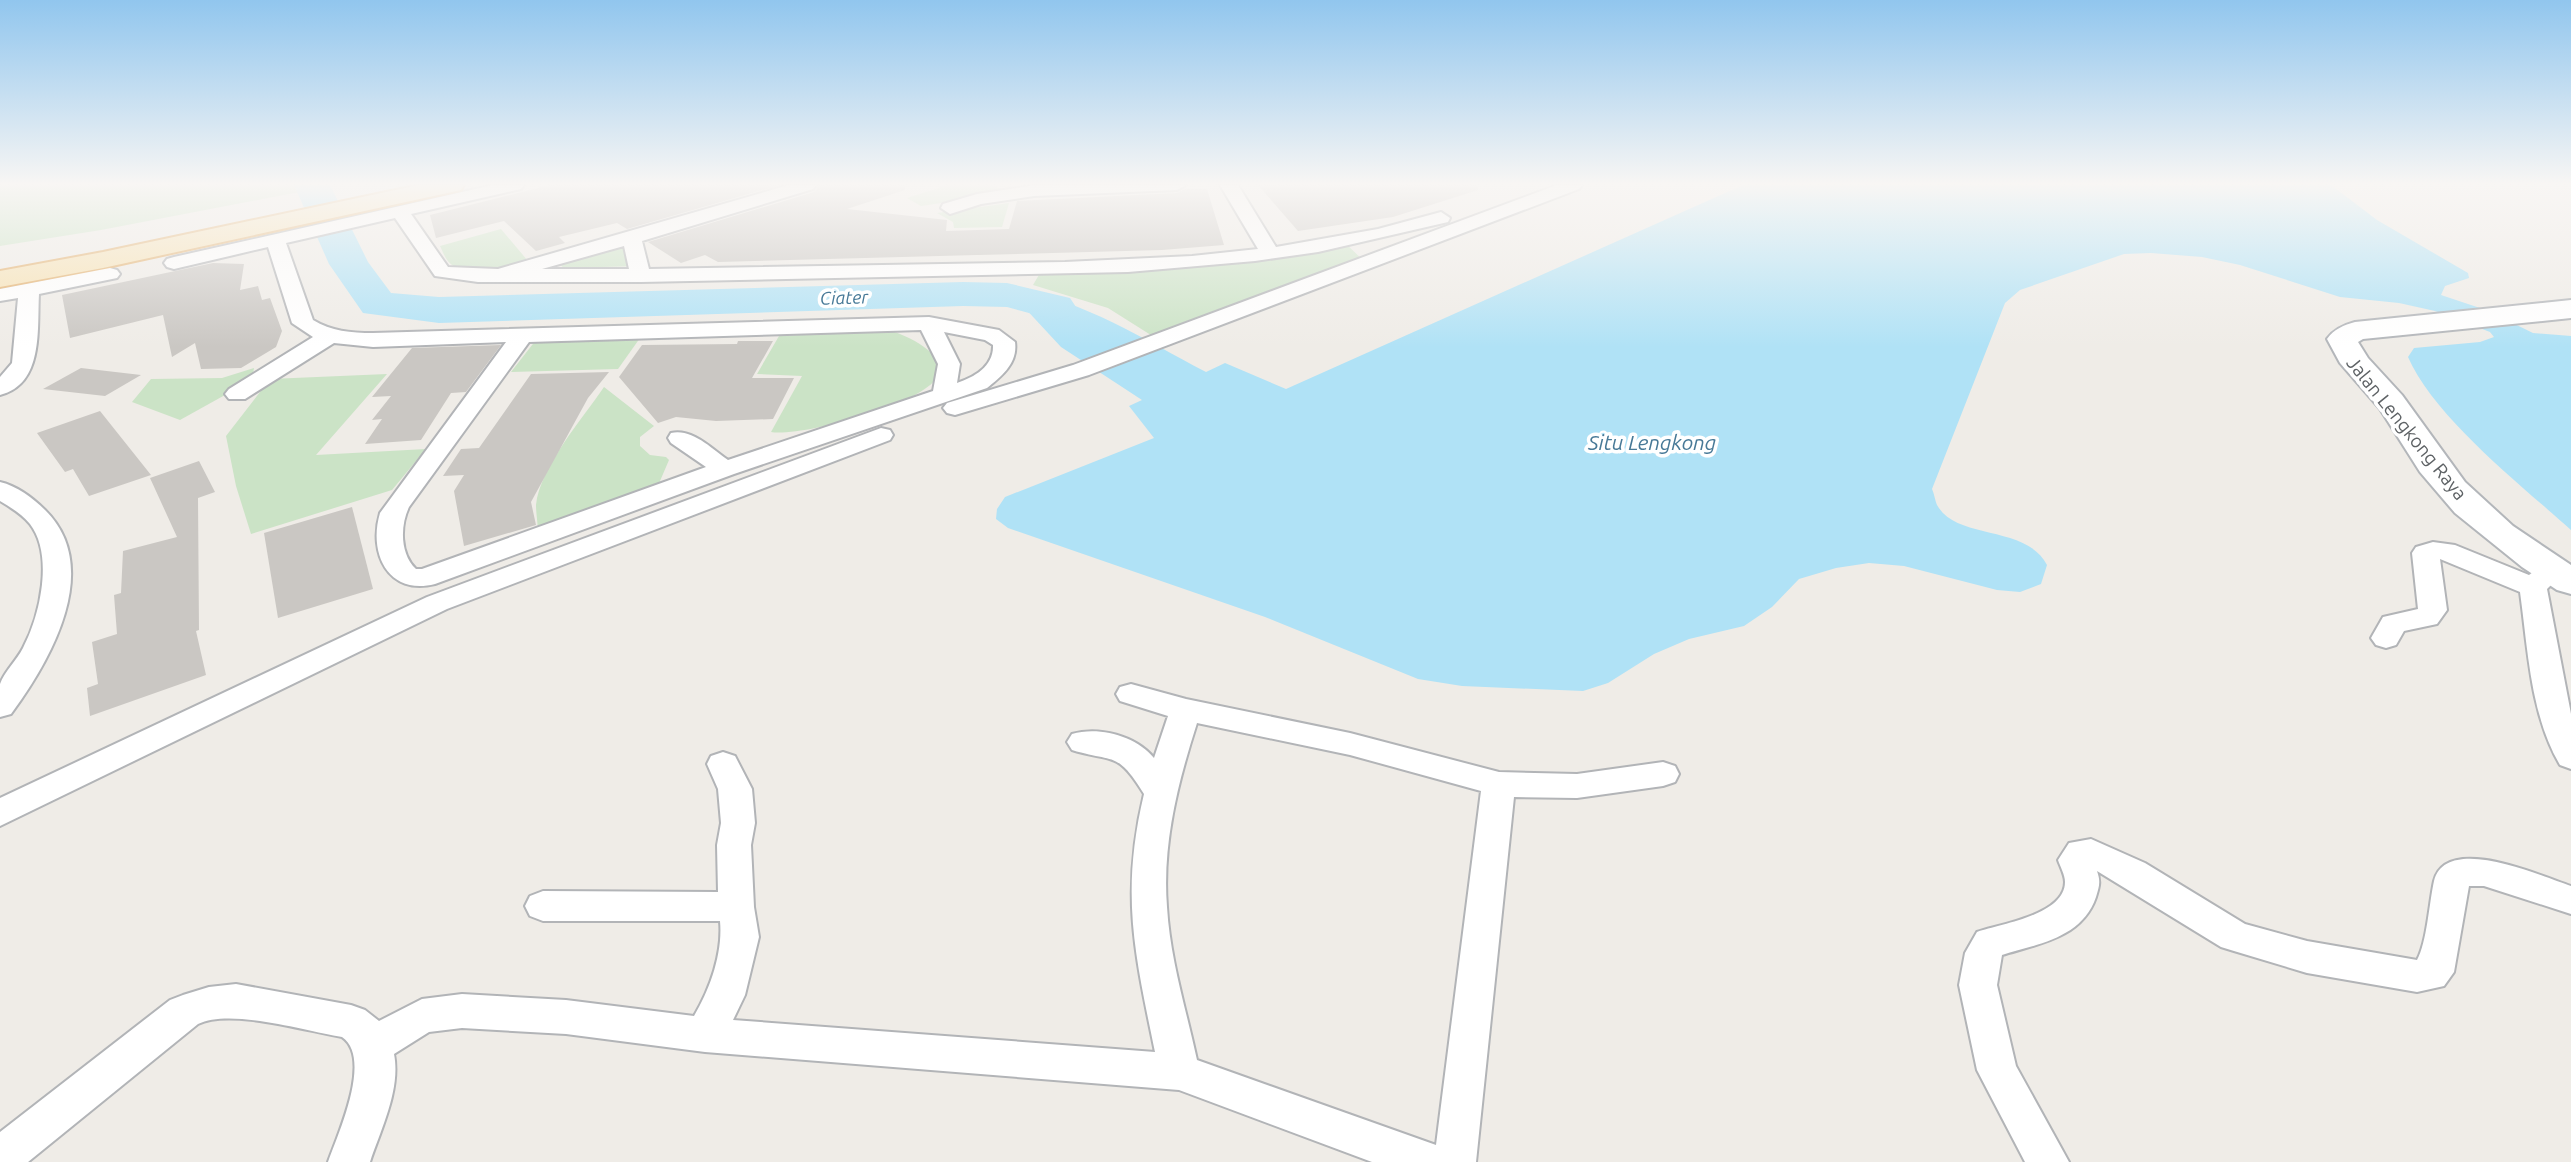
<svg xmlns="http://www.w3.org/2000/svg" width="2571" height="1162" font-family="Ubuntu,sans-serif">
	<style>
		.green { fill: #cbe3c6 }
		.water { fill: #b0e2f6 }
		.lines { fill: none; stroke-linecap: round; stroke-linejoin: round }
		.river { fill: #b0e2f6; fill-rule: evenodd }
		.building { fill: #cac7c3 }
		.street-casing { stroke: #b2b4b7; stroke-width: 4 }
		.secondary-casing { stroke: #b3b6ba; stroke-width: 4 }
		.primary-casing { stroke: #e3b06c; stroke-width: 4 }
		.street { fill: #fff; fill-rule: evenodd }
		.secondary { fill: #fff; fill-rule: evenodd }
		.primary { fill: #f7e2b4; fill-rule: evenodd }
		.labels { text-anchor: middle; stroke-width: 7; stroke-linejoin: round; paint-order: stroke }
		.far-water-label { font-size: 18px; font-style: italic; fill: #477997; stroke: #fff }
		.street-label { font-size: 19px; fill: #5e6265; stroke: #fff }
		.water-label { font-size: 21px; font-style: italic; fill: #477997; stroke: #fff }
	</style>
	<rect width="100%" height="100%" fill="#efece7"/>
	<!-- green -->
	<g class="green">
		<polygon points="0,185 330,185 331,186 101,230 0,246"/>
		<polygon points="948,185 991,185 1009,193 921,206 907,198"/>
		<polygon points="1009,203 1002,227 954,228 953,222 937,213"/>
		<path d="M501,229l27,32c-22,5 -57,17 -76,4 -6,-4 -9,-13 -12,-19z"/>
		<polygon points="1343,241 1367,264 1154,337 1108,308 1033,285 1043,268 1274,253"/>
		<polygon points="626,242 641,266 564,268 557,262"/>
		<path d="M889,330c16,5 61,24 48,47 -15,28 -136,60 -166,55l31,-56 -45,-2 22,-38z"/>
		<polygon points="640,338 618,369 511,372 536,340"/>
		<polygon points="254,368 252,380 180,420 132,402 151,379 222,378"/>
		<polygon points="387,374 316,455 426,449 392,490 251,534 236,486 226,436 270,379"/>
		<path d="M604,387l50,39 -14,11v9l10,9 16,2 3,3 -12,28 -119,44c0,-8 -2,-18 -2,-27 4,-38 47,-87 68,-118z"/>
	</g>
	<!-- water -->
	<path class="water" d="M1743,185h588l46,35 91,53 1,5 -24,8 -4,9 45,15 47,23 38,3v194c-49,-44 -137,-113 -163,-173l6,-9 66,-6 14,-5 -4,-5 -55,-21 -36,-8 -59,-6 -100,-32 -38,-8 -51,-4 -27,1 -104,36 -15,13 -73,186c2,4 3,11 5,16 20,36 89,19 110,60l-6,19 -21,8 -23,-2 -93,-24 -35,-3 -33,5 -37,11 -27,28 -28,19 -55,13 -35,15 -46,29 -25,8 -121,-5 -44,-7 -153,-62 -257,-89 -12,-9 1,-10 8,-12 149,-59 -25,-32 13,-6 -81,-53 -39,-42 -23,-6 -24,2 9,-17c85,7 148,49 222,88l19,-9 61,26z"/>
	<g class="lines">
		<!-- river -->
		<polygon class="river" points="294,185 330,185 368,262 391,293 439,297 963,282 1007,283 1070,298 1076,307 1070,316 1055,320 1007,307 963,306 439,323 363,313 329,264"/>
	</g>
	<!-- building -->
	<g class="building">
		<polygon points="550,185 780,185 627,229 617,223 559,237 565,243 536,251 504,221 436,238 430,215"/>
		<polygon points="819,185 905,185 905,190 847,209 947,220 946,231 1009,229 1017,201 1177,193 1185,189 1207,189 1224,245 1162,250 718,262 705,255 681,263 648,242 814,192"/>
		<polygon points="1258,185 1477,185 1478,190 1393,217 1298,231"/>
		<polygon points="213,263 244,264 240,290 258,286 262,300 270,298 282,331 276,347 241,368 201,369 195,343 172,357 163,315 70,338 62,295"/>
		<polygon points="738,341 773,341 752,378 794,378 773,419 716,421 676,417 658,423 619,377 642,345 737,344"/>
		<polygon points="501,345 466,392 451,393 421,440 365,444 382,419 372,420 391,396 372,397 412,348"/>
		<polygon points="81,368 141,375 105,396 43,389"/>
		<polygon points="609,372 588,398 531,502 536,525 464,546 454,491 464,475 443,476 461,449 479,448 531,374"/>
		<polygon points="100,411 151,475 89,496 73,469 65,472 37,433"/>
		<polygon points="199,461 215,492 198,498 199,630 196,631 206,675 90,716 87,688 98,684 92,642 117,634 114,595 121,593 123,551 177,537 150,478"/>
		<polygon points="352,507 373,589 278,618 264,533"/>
	</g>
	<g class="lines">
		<defs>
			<g id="street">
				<path d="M493,185h31l-3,4 -110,25 37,53 50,2 291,-84h27l-3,4 -171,52 7,28 416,-7 127,-6 66,-7 -38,-64h18l38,62 102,-18 63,-17 9,6 -2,4 -130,30 -63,9 -127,11 -487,10h-163l-43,-6 -40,-58 -109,25 27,77c18,11 38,13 60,13l556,-16 70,13 16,12c3,21 -13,34 -28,46l-253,86 -299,110c-47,12 -67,-31 -55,-71l126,-171 -133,5 -39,-4 -89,56h-16l-4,-5 4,-5 84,-52 -21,-14 -24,-76 -94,22 -7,-2 -3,-4 3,-4 7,-2zM624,246l5,23h-87zM921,330l17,34 -5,27 -205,69c-16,-11 -36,-32 -57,-27l-3,5 3,5 35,24 -284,102h-6c-16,-15 -16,-43 -7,-62l120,-165zM944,332l41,8 8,5c1,21 -18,32 -36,38l3,-19z"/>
				<polygon points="1036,185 1186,185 1177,190 1034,196 981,204 950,214 941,208 943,204 977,194"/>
				<polygon points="1557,185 1582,185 1579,189 1089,375 955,415 947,413 943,408 947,403 1073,365"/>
				<path d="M110,268l7,2 3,4 -3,4 -78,16c-2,35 5,90 -39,101v-18l12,-14 6,-65 -18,3v-12z"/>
				<polygon points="881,428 890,430 893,435 890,440 447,609 0,826 0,798 427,597"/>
				<path d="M0,482c17,4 33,16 45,28 59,58 5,151 -34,204l-11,3c0,-9 0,-24 0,-33 4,-12 17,-24 23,-36 17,-32 31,-93 7,-124 -8,-10 -20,-17 -30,-23z"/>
				<path d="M2433,542l22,3 74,30c10,-8 16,-10 29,-7l4,6 -15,15 24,125v55l-11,-4c-30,-51 -32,-116 -40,-173l-80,-33 7,51 -10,14 -33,7 -8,14 -10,3 -10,-3 -5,-7 12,-21 35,-8 -6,-56 4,-6z"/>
				<path d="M1131,684l55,15 164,34 149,39 78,2 86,-12 12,4 4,8 -4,8 -12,4 -86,12 -63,-1 -38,365h-104l-193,-72 -474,-38 -139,-18 -104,-6 -33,4 -35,22c7,35 -13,75 -24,108h-42c10,-28 45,-104 14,-125 -36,-6 -112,-29 -144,-13l-170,138h-28v-30l170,-132 13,-5 26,-8 27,-3 115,21 14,5 14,11 43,-22 40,-5 104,6 128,16c16,-27 29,-63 26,-95h-177l-13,-5 -5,-10 5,-10 13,-5 175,1 -1,-47 4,-22 -3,-34 -11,-25 4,-8 12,-4 12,4 17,33 3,34 -4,22 3,62 5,30 -14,58 -12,25 422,32c-20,-97 -35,-158 -11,-258 -27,-44 -30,-31 -72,-44l-5,-8 5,-8c27,-8 64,2 82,24l14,-42 -48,-15 -4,-7 4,-7zM1197,723l153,32 131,36 -45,354 -239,-85c-11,-51 -27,-101 -30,-153 -5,-63 11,-125 30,-184z"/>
				<path d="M2091,839l54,24 100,61 62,17 110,19c10,-18 12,-56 17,-79 12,-48 107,-5 137,5v28l-87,-28h-15l-15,86 -10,14 -27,6 -110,-19 -73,-22 -13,-4 -124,-76c4,11 2,16 -1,26 -14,41 -58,47 -94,58l-5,30 19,81 53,96h-44l-48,-92 -18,-85 6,-32 12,-21c23,-8 88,-17 88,-50 0,-7 -5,-16 -7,-22l11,-17z"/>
			</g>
			<path id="secondary" d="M2571,300v18l-208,21 -5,3 10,16 34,37 63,87 48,44 58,39v29l-14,-4 -35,-23 -67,-54 -35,-41 -40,-63 -40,-46 -13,-24c7,-10 17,-14 28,-17z"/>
			<polygon id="primary" points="419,185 464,185 461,190 452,192 103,268 0,287 0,271 103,252"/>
		</defs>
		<!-- street casing -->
		<use href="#street" class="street-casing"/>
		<!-- secondary casing -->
		<use href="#secondary" class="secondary-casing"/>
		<!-- primary casing -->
		<use href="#primary" class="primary-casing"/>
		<!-- street -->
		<use href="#street" class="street"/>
		<!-- secondary -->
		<use href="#secondary" class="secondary"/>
		<!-- primary -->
		<use href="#primary" class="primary"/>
	</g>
	<!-- sky -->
	<linearGradient id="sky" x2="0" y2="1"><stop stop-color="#91c6ee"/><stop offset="0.53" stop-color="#f8f6f4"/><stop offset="1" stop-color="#f8f6f4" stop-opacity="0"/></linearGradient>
	<rect width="2571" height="347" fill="url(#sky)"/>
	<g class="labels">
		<!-- far-water labels -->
		<g class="far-water-label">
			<text transform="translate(844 298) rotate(-2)" y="6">Ciater</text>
		</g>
		<!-- street labels -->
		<g class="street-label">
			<text transform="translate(2407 428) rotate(51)" y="7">Jalan Lengkong Raya</text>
		</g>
		<!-- water labels -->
		<g class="water-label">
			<text x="1652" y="450">Situ Lengkong</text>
		</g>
	</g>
</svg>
